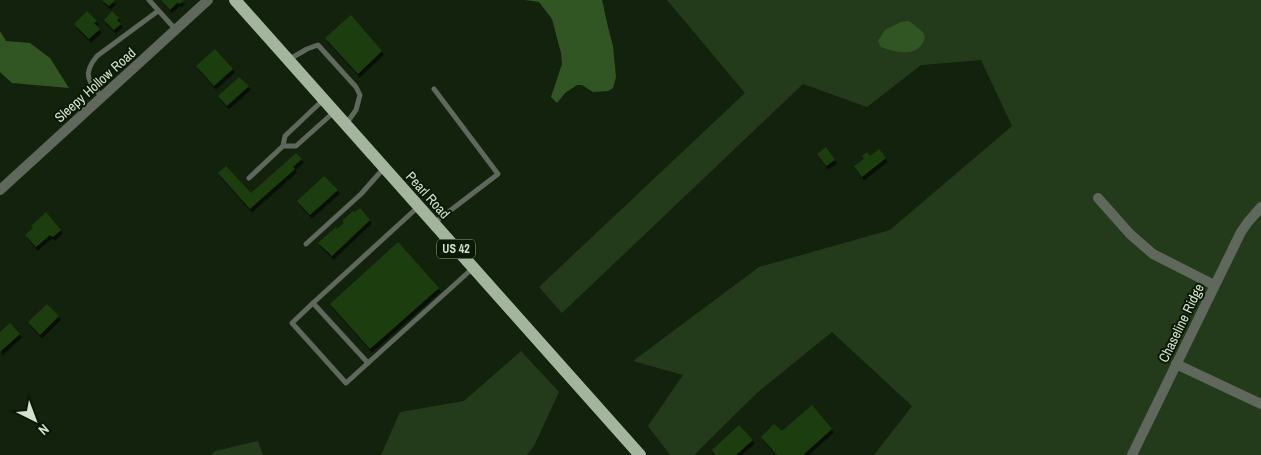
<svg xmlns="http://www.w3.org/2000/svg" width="1261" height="455" font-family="'Archivo Narrow',sans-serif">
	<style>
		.green { fill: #243b1b }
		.water { fill: #325623 }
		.building { fill: #1c3e09; filter: url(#shadow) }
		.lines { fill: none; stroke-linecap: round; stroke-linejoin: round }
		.service { stroke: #60685d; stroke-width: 5 }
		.minor { stroke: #60685d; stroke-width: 10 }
		.tertiary { stroke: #60685d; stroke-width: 10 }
		.primary { stroke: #a4b59d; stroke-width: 12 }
		.labels { text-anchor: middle; stroke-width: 4; stroke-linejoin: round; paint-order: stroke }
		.shield { fill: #0a1904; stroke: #98a494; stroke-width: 1 }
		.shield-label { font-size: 12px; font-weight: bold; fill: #d5e0d1 }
		.street-label { font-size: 14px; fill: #d5e0d1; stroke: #0a1904 }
	</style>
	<defs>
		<filter id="shadow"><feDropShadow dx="2" dy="3.5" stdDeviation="0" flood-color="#0009"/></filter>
	</defs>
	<rect width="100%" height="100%" fill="#13220c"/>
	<!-- green -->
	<g class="green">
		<polygon points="667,0 1261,0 1261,455 874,455 912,406 832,332 758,392 694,455 670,455 648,426 683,375 633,361 759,267 890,230 1012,126 981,60 921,65 867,107 803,84 562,313 539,287 745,93"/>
		<polygon points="521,351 559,392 534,446 527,455 381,455 400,412 464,401"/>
		<polygon points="258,441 263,455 211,455 215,451"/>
	</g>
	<!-- water -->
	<g class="water">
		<polygon points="525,0 602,0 608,27 613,46 616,77 613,88 608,91 593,92 582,85 577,85 565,93 557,103 551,97 562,64 561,53 552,19 539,2"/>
		<path d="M909,21l14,11 2,5c-5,21 -28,16 -44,10l-3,-6 7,-11 16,-8z"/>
		<polygon points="0,31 6,41 30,43 50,58 69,88 12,83 0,72"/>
	</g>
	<!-- building -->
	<g class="building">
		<polygon points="102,0 115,0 109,6"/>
		<polygon points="161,0 184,0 179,4 178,2 170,10"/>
		<polygon points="87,11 97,21 94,23 100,29 89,39 74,24"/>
		<polygon points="112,11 119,18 117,20 121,24 114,30 104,20"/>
		<polygon points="351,15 382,51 358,74 325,38"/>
		<polygon points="215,49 233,69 214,86 196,66"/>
		<polygon points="239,77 249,86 227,106 218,96"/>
		<polygon points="826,147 835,160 826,166 817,154"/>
		<polygon points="879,149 886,158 862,177 854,166 864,159 862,156 867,152 870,156"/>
		<polygon points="296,153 302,159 293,167 295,169 250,209 218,173 226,166 251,193"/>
		<polygon points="324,176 338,190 310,215 297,201"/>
		<polygon points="360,208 370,220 332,256 318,243 336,227 337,229 344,223 342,221 353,211 355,212"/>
		<polygon points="46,212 61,230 53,237 50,235 36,247 25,235 33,228 31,226"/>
		<polygon points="398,242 439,288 370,349 330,304"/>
		<polygon points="47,304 59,316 40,335 28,322"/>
		<polygon points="10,323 20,334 0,352 0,332"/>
		<polygon points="812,405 832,429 803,455 777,455 761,437 774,424 782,431"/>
		<polygon points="739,425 753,440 736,455 716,455 712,450"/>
	</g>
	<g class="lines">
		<!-- service -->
		<g class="service">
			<polyline points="149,0 176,30"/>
			<polyline points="288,60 307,49 318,45 356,87 360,95 356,110 346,124"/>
			<polyline points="434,89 498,174 434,223"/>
			<path d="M102,97c-14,-16 -20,-23 -5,-41l61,-45"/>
			<polyline points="283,146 296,146 334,112"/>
			<polyline points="249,178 283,146 285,136 323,100"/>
			<polyline points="418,207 313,303 368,363 473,268"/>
			<polyline points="306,244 361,194 384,168"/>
			<polyline points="313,303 292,323 346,383 368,363"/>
		</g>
		<!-- minor -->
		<g class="minor">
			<polyline points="1098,198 1130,234 1153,254 1214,285"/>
			<polyline points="1176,364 1261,404"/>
			<polyline points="1132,455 1241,232 1248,222 1261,207"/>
		</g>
		<!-- tertiary -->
		<polyline class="tertiary" points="0,190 208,0"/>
		<!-- primary -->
		<polyline class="primary" points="235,0 640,455"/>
	</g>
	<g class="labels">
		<!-- shield labels -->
		<rect class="shield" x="437" y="239.5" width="38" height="19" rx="4"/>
		<g class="shield-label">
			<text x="456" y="253">US 42</text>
		</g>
		<!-- street labels -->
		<g class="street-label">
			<text transform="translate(95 85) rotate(-42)" y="5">Sleepy Hollow Road</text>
			<text transform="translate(428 195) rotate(48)" y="5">Pearl Road</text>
			<text transform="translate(1181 323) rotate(-64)" y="5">Chaseline Ridge</text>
		</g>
	</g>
	<!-- north arrow -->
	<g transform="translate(35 420) rotate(138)" stroke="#0a1904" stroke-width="4" paint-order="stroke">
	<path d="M0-4L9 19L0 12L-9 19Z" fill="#d5e0d1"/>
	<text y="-8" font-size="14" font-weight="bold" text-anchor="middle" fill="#d5e0d1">N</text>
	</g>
</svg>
